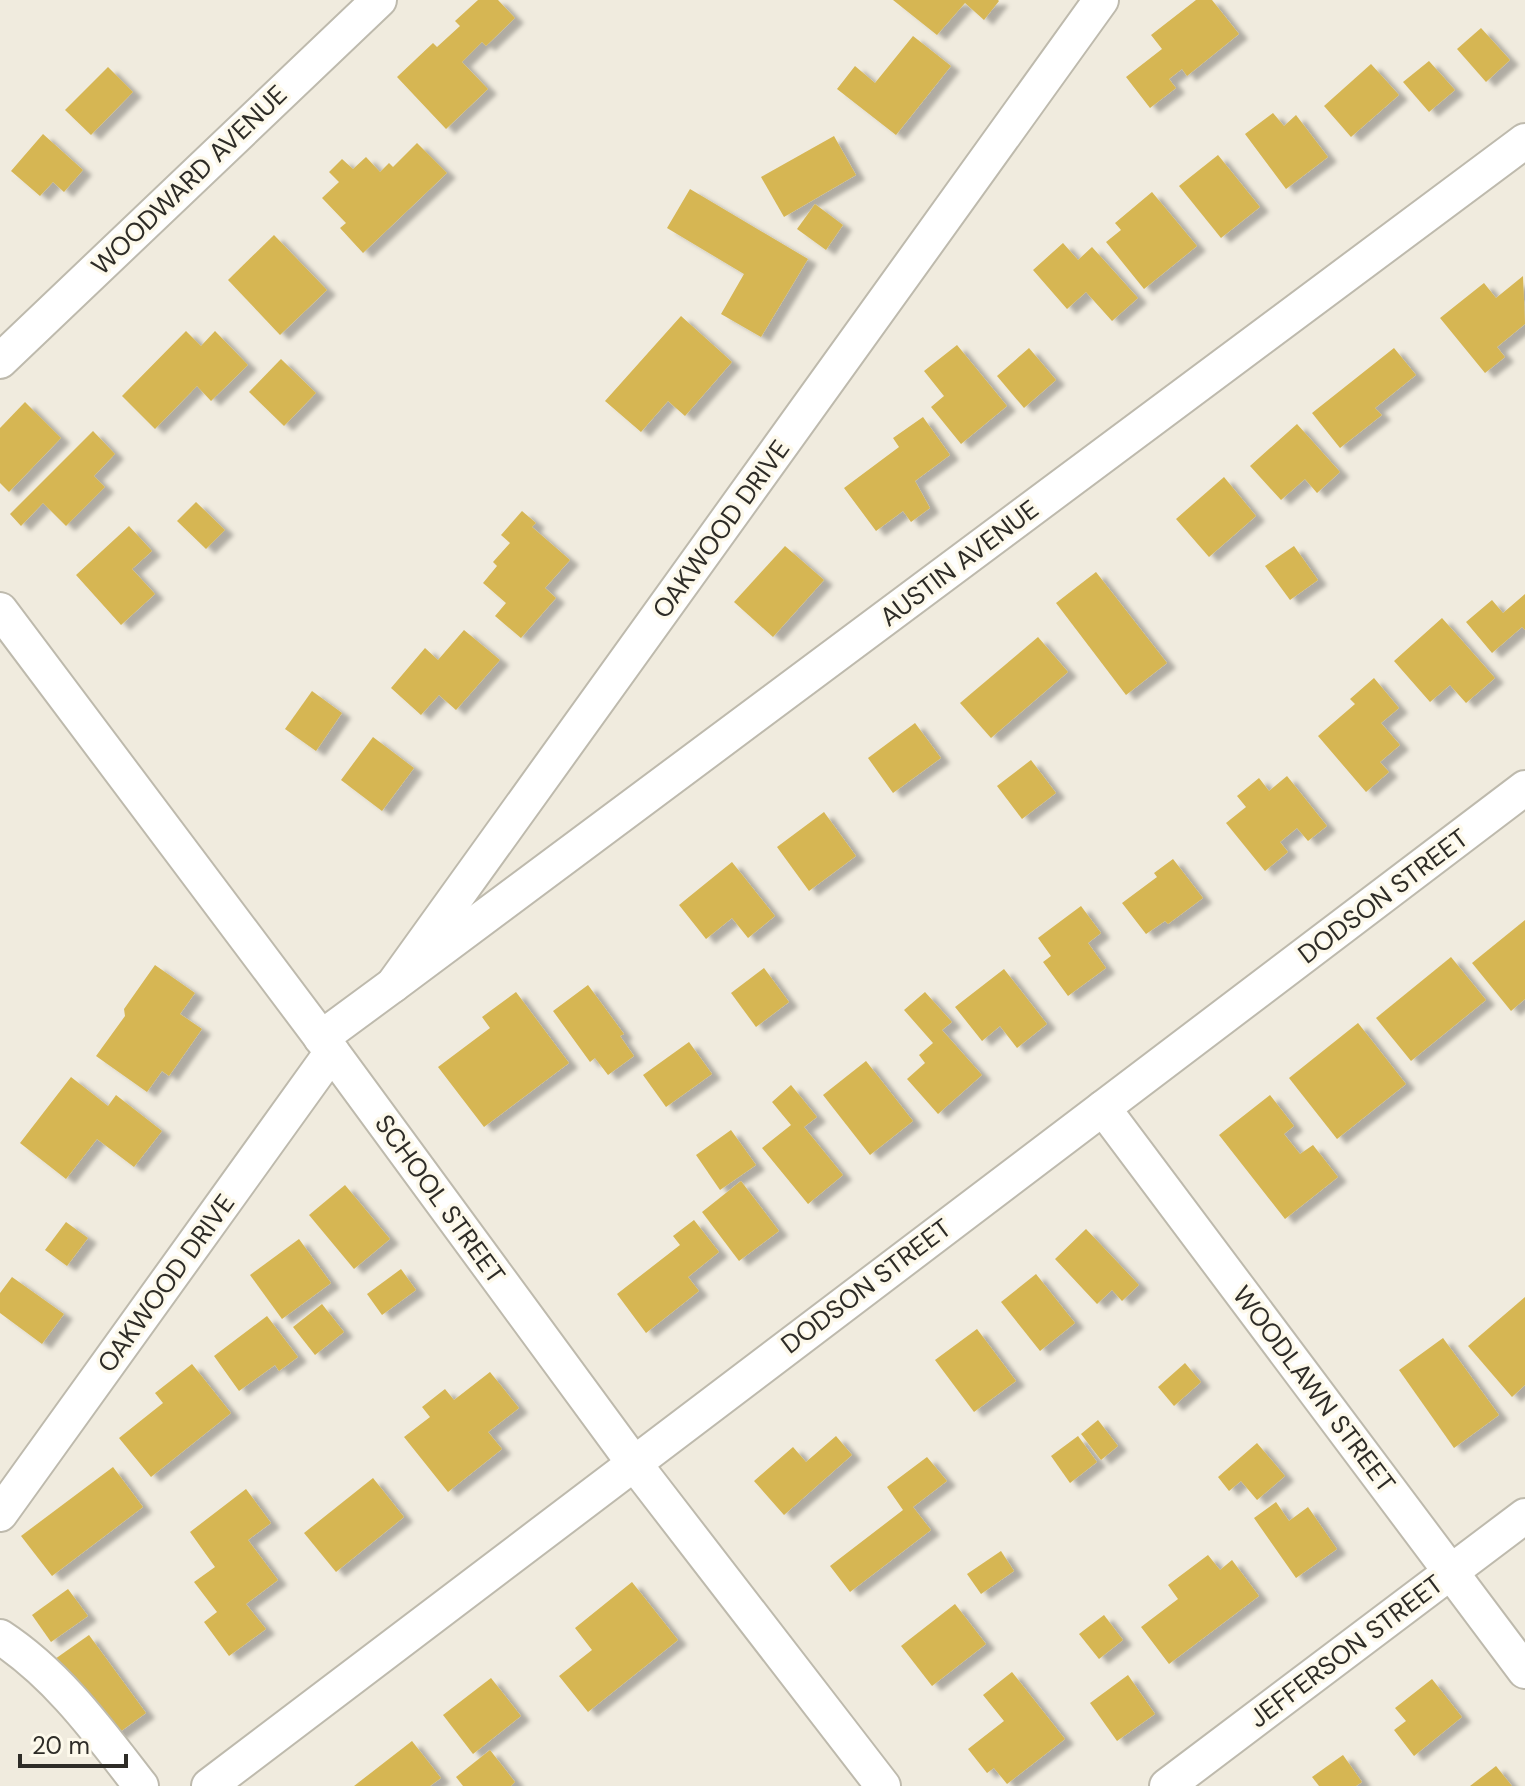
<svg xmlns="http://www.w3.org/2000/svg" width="1525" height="1786" font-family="'DM Sans',sans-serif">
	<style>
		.building { fill: #d6b653; filter: url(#shadow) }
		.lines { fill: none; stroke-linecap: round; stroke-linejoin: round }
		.minor-casing { stroke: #bebaad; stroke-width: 38 }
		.minor { stroke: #fff; stroke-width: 34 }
		.labels { text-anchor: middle; stroke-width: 7; stroke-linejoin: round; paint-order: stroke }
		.street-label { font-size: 26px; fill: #2e2c27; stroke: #fdf9eb }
	</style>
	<defs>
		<filter id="shadow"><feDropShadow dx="9" dy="5" stdDeviation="2" flood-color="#0004"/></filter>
	</defs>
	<rect width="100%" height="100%" fill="#f0ebde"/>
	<!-- building -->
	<g class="building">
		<polygon points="478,0 498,0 515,18 486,46 482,42 462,62 488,89 446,129 397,77 433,43 437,47 460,26 455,21"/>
		<polygon points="893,0 998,0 999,1 984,20 965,3 937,35"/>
		<polygon points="1196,0 1212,0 1239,34 1187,76 1182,69 1169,79 1176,88 1150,108 1126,77 1162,49 1151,35"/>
		<polygon points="1481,28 1510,60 1486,82 1457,49"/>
		<polygon points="913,36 951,66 896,135 837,89 855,66 875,83"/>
		<polygon points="1429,61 1455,90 1429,112 1403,82"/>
		<polygon points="1371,64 1399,95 1351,137 1324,106"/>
		<polygon points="108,67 133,92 91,135 65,110"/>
		<polygon points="1273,113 1284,126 1296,115 1328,157 1286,189 1245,134"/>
		<polygon points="43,134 83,170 64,192 53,182 40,196 11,171"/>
		<polygon points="834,136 856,175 784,217 761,177"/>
		<polygon points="417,143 447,173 363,253 340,228 346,223 322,198 339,182 329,172 342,159 353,169 366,157 380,172 389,163 393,167"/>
		<polygon points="1218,155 1260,207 1221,238 1179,186"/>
		<polygon points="690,189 808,259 761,337 721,314 744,274 667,228"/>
		<polygon points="1152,192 1197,246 1144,289 1106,242 1121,230 1115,223"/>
		<polygon points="815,204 843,225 826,250 797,229"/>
		<polygon points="274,235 327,290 280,335 228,280"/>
		<polygon points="1063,243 1078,260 1092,247 1138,298 1112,321 1086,292 1067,309 1033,270"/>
		<polygon points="1523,276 1525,324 1497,347 1505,357 1485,373 1440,318 1484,283 1496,298"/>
		<polygon points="681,316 732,362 685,416 668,401 641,432 605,401"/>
		<polygon points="186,331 201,346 215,331 248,365 211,401 197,386 155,429 122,396"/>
		<polygon points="957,345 1007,406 961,444 931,407 944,396 924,371"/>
		<polygon points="1029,348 1056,380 1024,408 997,376"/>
		<polygon points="1394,348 1416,375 1375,408 1382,415 1340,448 1312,413"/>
		<polygon points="281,359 316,393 284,426 249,392"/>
		<polygon points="25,402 61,438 9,492 0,483 0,428"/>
		<polygon points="923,417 950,455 915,481 930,508 911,522 903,511 876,531 844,488 899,447 893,438"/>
		<polygon points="1297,424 1340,472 1317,493 1305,479 1281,500 1250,466"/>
		<polygon points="93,431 115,454 94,476 105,487 66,526 43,503 21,526 10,514"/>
		<polygon points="1224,477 1256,516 1209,557 1176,519"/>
		<polygon points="196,502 225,530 206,549 177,521"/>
		<polygon points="522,511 536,523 532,527 570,560 545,588 556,598 521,638 495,616 506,603 483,583 497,566 493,562 510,543 501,535"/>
		<polygon points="129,526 152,551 132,569 155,594 121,625 76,575"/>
		<polygon points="785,546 824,580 773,637 734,602"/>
		<polygon points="1294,546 1318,580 1290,600 1265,566"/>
		<polygon points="1096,572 1167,663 1126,695 1056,603"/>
		<polygon points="1525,594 1525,630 1522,627 1492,653 1466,622 1492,600 1503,613"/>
		<polygon points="1442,618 1495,678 1466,703 1450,685 1430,702 1394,661"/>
		<polygon points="464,630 500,660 456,710 439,695 421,715 391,688 425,648 438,660"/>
		<polygon points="1038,637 1068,672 991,738 960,703"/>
		<polygon points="1374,678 1399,708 1381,723 1400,745 1380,762 1389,772 1366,792 1318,736 1355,704 1350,699"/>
		<polygon points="312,691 342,713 316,751 285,729"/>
		<polygon points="915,723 941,758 893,793 868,758"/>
		<polygon points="373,737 414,768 382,811 341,780"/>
		<polygon points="1031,760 1056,793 1022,819 997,786"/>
		<polygon points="1287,776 1327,826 1308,841 1297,828 1280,842 1288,852 1265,871 1226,823 1246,807 1237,796 1259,778 1269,791"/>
		<polygon points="824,812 856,856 809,891 777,847"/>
		<polygon points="1173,859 1203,898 1168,924 1165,921 1146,934 1122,903 1157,877 1154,873"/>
		<polygon points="732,862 775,916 748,938 732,918 706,939 679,905"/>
		<polygon points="1081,906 1101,933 1088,943 1106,968 1068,996 1043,962 1051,956 1038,938"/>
		<polygon points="1525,920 1525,999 1511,1011 1472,963"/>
		<polygon points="1451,957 1486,1000 1411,1061 1376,1018"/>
		<polygon points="155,965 195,993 180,1014 202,1029 169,1076 162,1071 147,1092 96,1056 125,1016 124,1009"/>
		<polygon points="764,968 789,1002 756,1027 731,993"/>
		<polygon points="1004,969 1047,1024 1017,1048 1000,1026 982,1041 955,1007"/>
		<polygon points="588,985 624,1034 620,1036 634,1056 608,1075 595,1058 590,1062 553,1011"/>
		<polygon points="516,992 569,1063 484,1127 438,1067 490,1028 482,1017"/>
		<polygon points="925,992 952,1022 942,1030 982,1075 938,1114 907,1079 925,1063 919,1055 933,1043 904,1010"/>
		<polygon points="1358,1023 1406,1084 1337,1139 1289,1078"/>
		<polygon points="689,1042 712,1074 666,1107 643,1075"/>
		<polygon points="866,1061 913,1121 870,1155 823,1095"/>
		<polygon points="71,1077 108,1106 116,1095 162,1131 134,1167 97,1139 66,1179 20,1143"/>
		<polygon points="791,1085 817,1117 804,1127 843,1175 808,1204 762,1148 791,1125 772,1102"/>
		<polygon points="1270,1095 1294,1126 1284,1134 1300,1154 1313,1145 1338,1177 1285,1219 1219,1135"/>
		<polygon points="731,1130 756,1165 720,1190 696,1155"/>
		<polygon points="741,1181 779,1231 739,1261 702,1212"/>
		<polygon points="345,1185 390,1239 354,1269 309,1215"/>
		<polygon points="694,1220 719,1252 688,1277 699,1291 646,1333 617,1294 680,1245 673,1236"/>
		<polygon points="66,1222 88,1238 67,1266 45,1250"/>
		<polygon points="1086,1229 1139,1285 1122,1301 1112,1290 1097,1304 1055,1259"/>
		<polygon points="299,1239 331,1283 282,1319 250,1275"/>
		<polygon points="401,1269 416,1290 382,1315 367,1294"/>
		<polygon points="1036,1274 1075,1323 1040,1351 1001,1302"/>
		<polygon points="12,1277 64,1314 42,1344 0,1313 0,1293"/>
		<polygon points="1525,1297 1525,1385 1512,1397 1468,1346"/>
		<polygon points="322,1304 344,1332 315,1355 293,1327"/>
		<polygon points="267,1316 298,1357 279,1371 275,1365 239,1391 214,1356"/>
		<polygon points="977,1329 1016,1381 974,1412 935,1360"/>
		<polygon points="1443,1338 1499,1415 1454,1448 1399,1370"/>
		<polygon points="1185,1363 1201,1382 1174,1406 1158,1387"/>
		<polygon points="192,1364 231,1413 151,1477 119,1438 163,1403 155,1393"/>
		<polygon points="490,1372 519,1408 488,1432 502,1449 448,1492 404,1437 430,1417 422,1407 445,1389 454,1400"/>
		<polygon points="1098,1420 1118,1446 1101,1460 1081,1434"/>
		<polygon points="836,1436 852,1455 784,1515 754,1481 793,1447 806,1462"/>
		<polygon points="1078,1436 1097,1462 1070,1483 1051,1456"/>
		<polygon points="1257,1443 1285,1476 1257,1500 1241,1481 1229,1491 1218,1477"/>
		<polygon points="927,1457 947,1481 913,1507 931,1530 850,1592 830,1566 903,1510 887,1487"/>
		<polygon points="113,1467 143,1507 52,1576 21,1536"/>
		<polygon points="373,1478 404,1517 336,1572 304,1533"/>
		<polygon points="246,1489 271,1523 248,1540 278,1580 246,1604 266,1629 229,1656 204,1622 217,1612 194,1582 215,1567 190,1532"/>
		<polygon points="1276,1502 1289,1521 1308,1507 1337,1549 1296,1578 1254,1518"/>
		<polygon points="1001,1551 1014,1571 981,1594 967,1574"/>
		<polygon points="1208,1555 1220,1570 1232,1560 1259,1596 1169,1664 1141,1627 1178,1599 1168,1585"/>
		<polygon points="632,1582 678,1640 588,1712 559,1676 592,1650 575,1628"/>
		<polygon points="68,1589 88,1616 51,1642 32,1615"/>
		<polygon points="955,1604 986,1644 932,1686 901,1646"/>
		<polygon points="1104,1615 1123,1640 1099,1659 1079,1634"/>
		<polygon points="89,1635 146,1713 113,1737 55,1659"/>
		<polygon points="1012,1672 1065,1739 1007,1784 994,1768 987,1773 968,1749 1004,1721 983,1695"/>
		<polygon points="1128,1675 1155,1714 1117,1741 1090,1703"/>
		<polygon points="491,1678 521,1716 473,1754 443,1715"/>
		<polygon points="1432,1679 1462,1717 1414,1756 1394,1730 1406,1721 1395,1708"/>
		<polygon points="412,1741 441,1778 430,1786 354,1786"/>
		<polygon points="490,1750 515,1782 511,1786 463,1786 456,1777"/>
		<polygon points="1343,1755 1362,1782 1356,1786 1319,1786 1312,1777"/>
		<polygon points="1496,1766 1512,1786 1470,1786"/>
	</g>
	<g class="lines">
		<defs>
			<g id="minor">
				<polyline points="0,361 379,0"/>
				<polyline points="0,610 332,1052 633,1462 883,1786"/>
				<polyline points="393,985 1525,141"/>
				<polyline points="321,1038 393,985 1101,0"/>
				<polyline points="1103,1108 1525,1671"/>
				<polyline points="0,1514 332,1052"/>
				<path d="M0,1637c58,38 99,95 141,149"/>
				<polyline points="209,1786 1525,788"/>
				<polyline points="1167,1786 1525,1516"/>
			</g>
		</defs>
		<!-- minor casing -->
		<use href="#minor" class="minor-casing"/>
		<!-- minor -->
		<use href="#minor" class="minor"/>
	</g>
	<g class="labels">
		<!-- street labels -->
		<g class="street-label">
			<text transform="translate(189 180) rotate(-44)" y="9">WOODWARD AVENUE</text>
			<text transform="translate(721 529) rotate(-54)" y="9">OAKWOOD DRIVE</text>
			<text transform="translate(959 563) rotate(-37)" y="9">AUSTIN AVENUE</text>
			<text transform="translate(1383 896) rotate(-37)" y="9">DODSON STREET</text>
			<text transform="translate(440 1199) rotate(54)" y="9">SCHOOL STREET</text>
			<text transform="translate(166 1283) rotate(-54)" y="9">OAKWOOD DRIVE</text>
			<text transform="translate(866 1286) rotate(-37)" y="9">DODSON STREET</text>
			<text transform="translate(1314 1389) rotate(53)" y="9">WOODLAWN STREET</text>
			<text transform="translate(1346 1651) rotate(-37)" y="9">JEFFERSON STREET</text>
		</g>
	</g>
	<!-- scale -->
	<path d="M20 1754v12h106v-12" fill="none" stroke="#2e2c27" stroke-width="4"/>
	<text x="32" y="1754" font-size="24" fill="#2e2c27" stroke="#fdf9eb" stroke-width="6" paint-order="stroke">20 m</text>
</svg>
